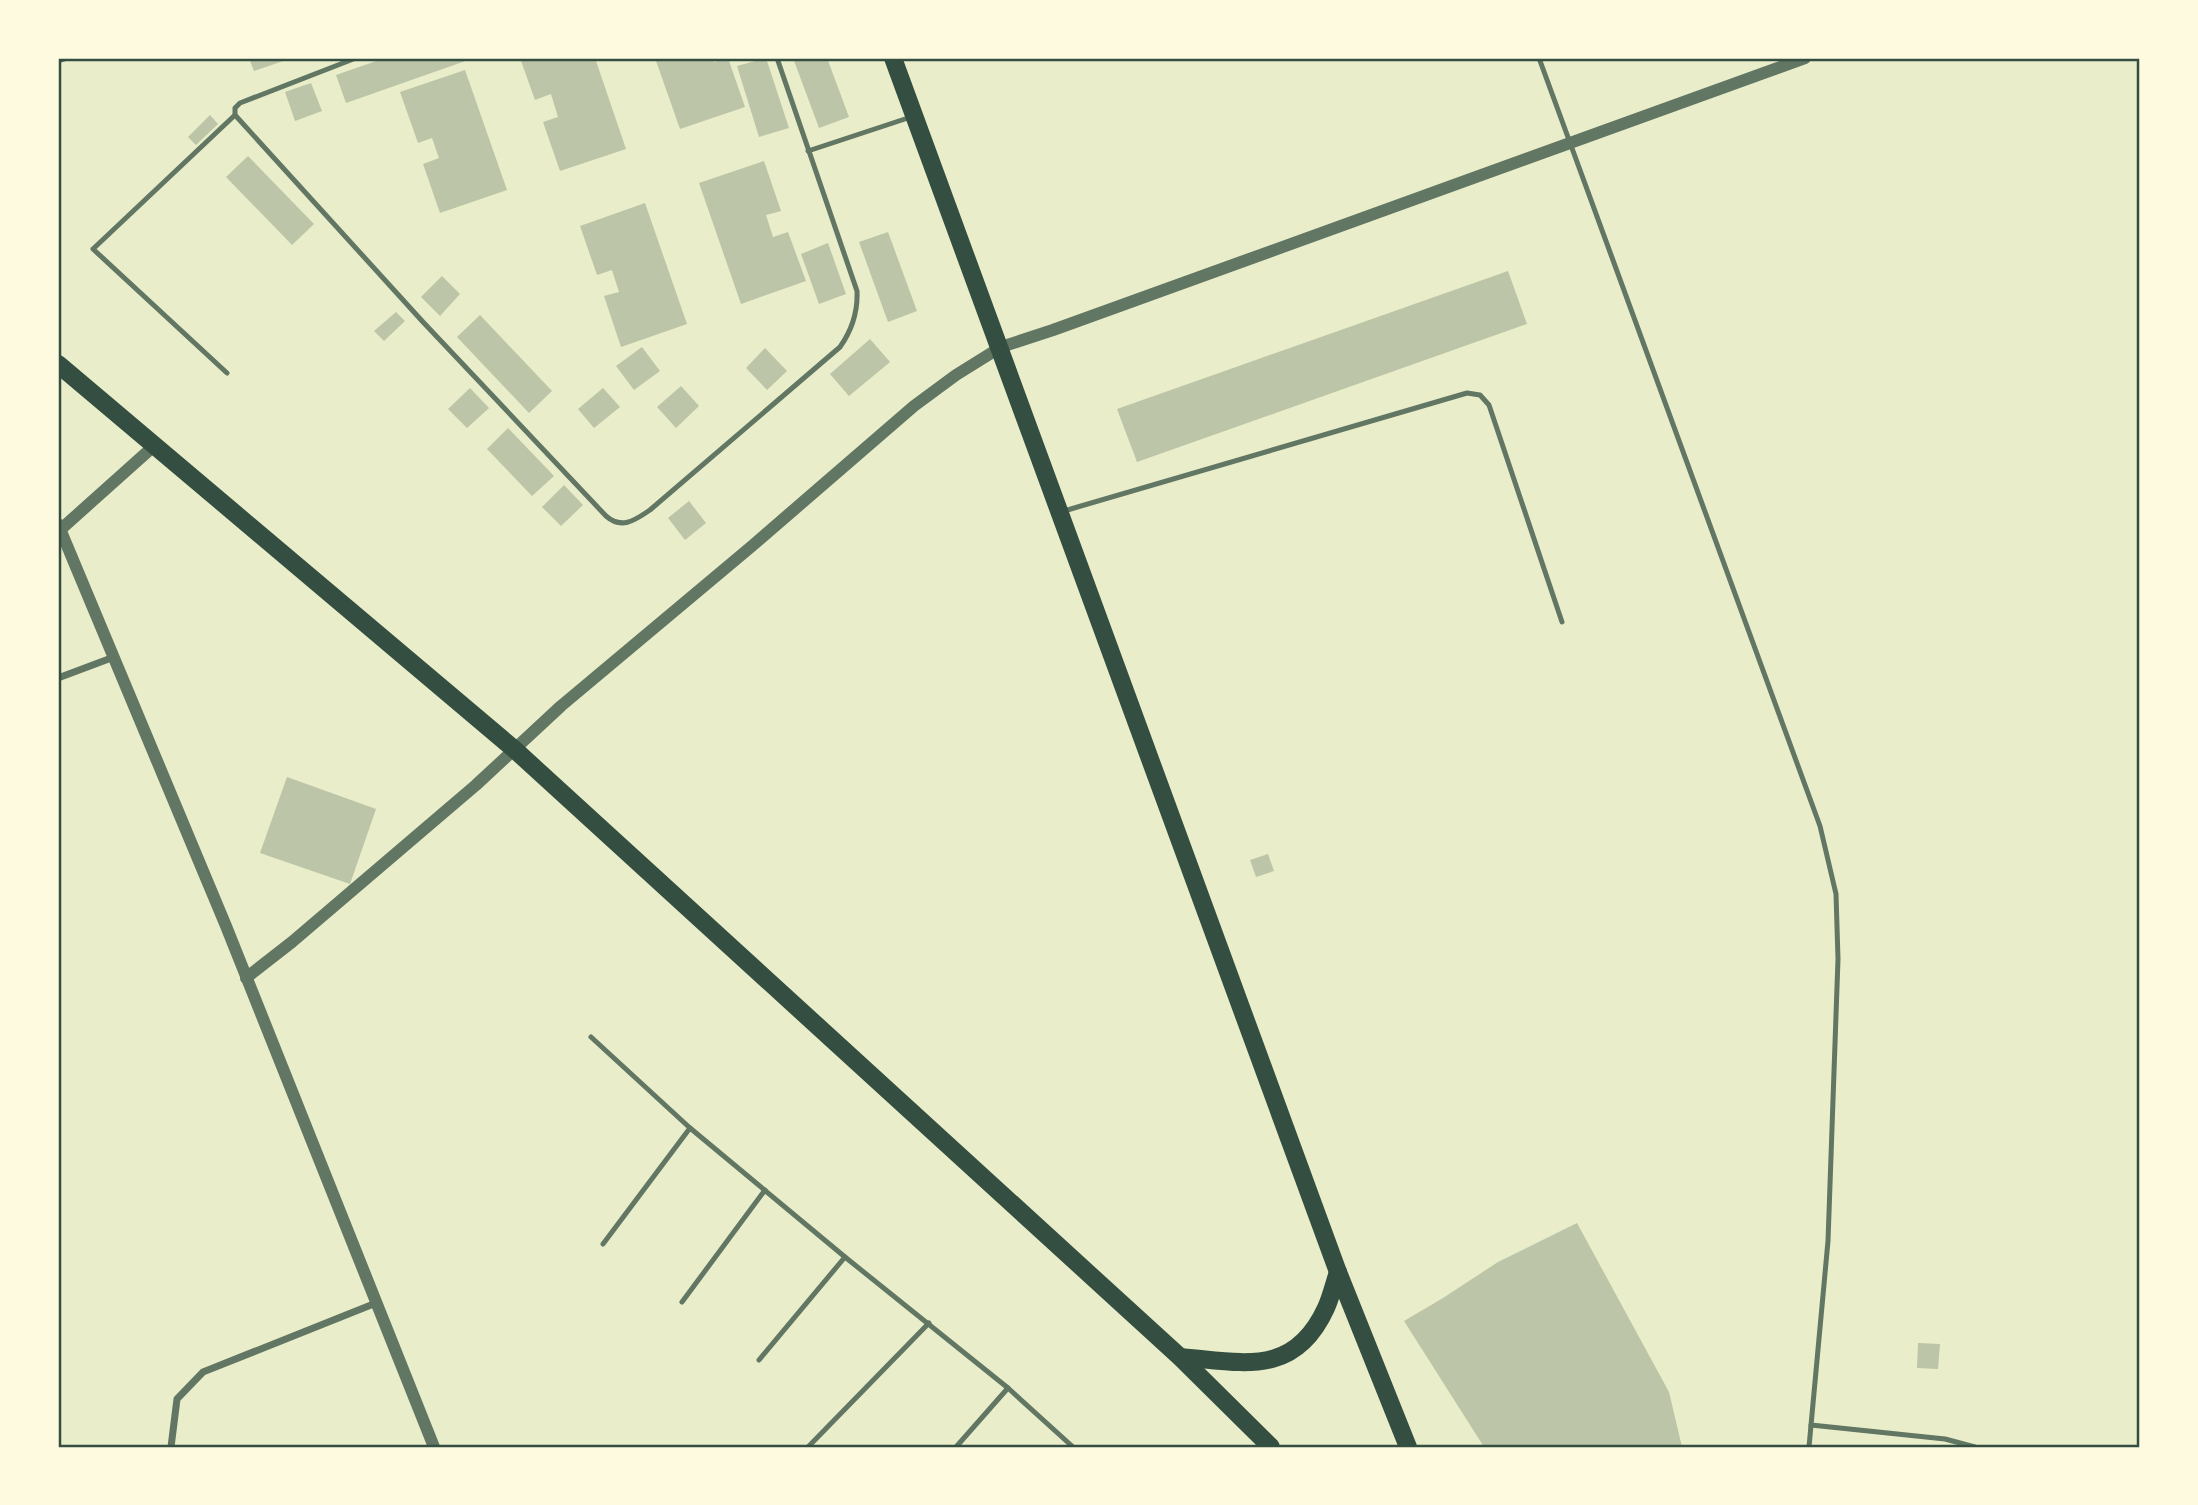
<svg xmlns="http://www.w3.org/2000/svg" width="2198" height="1505" font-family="'Times New Roman',serif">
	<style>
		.building { fill: #bcc5a7 }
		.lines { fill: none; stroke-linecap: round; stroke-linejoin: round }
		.service { stroke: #617663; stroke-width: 5 }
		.minor { stroke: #617663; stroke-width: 7 }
		.tertiary { stroke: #617663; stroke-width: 12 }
		.primary { stroke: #344e41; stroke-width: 18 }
		.neatline { fill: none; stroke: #344e41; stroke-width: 2.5 }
	</style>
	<rect width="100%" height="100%" fill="#e9edc9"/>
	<!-- building -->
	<g class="building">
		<polygon points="249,58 292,58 254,71"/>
		<polygon points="385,58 474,58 346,103 336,75"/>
		<polygon points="520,58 595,58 626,149 560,171 543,122 558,117 551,94 535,100"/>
		<polygon points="655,58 712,58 714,62 728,58 745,107 680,129"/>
		<polygon points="766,58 789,128 759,137 737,66"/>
		<polygon points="793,58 827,58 849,117 819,128"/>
		<polygon points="465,70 507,190 440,213 423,164 439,158 432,138 418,143 400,92"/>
		<polygon points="311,83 322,111 295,121 285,92"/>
		<polygon points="210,115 218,124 196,145 188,137"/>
		<polygon points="248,156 314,224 292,245 226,177"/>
		<polygon points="764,161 781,211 766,215 773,237 788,232 806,281 741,304 699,183"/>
		<polygon points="645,203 687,324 621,347 604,296 619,292 612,270 597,275 580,226"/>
		<polygon points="888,232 917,311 888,322 859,242"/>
		<polygon points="828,243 846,294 819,304 801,254"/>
		<polygon points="1508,271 1527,324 1137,462 1117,409"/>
		<polygon points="442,276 460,294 440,316 421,297"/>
		<polygon points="396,312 405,321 384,341 374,331"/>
		<polygon points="480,315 552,391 529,413 457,337"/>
		<polygon points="870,339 890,362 849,396 830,374"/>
		<polygon points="642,347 660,371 634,390 616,366"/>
		<polygon points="765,348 787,371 767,390 746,368"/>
		<polygon points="681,386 699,406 676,428 657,407"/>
		<polygon points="470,388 489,408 467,428 448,409"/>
		<polygon points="603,388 620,407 594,428 578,409"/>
		<polygon points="508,428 554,476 532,496 487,449"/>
		<polygon points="564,485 583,505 561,526 542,507"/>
		<polygon points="689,501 706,523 685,540 668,518"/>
		<polygon points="287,777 376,809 350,884 260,853"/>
		<polygon points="1268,854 1274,871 1256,877 1250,860"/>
		<polygon points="1577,1223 1669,1392 1682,1447 1484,1447 1404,1321 1443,1298 1498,1262"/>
		<polygon points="1918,1343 1940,1344 1938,1369 1917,1368"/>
	</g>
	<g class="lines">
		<!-- service -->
		<g class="service">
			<path d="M356,58l-116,45 -5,5v7l188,207 183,194c16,14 29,4 44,-6l190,-163c12,-17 18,-34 17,-56l-80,-233"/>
			<polyline points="1539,58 1820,826 1836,894 1838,959 1828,1241 1809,1447"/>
			<polyline points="808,151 911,117"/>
			<polyline points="227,373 93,249 235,115"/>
			<polyline points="1064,511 1467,393 1480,395 1489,405 1562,622"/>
			<polyline points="591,1037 690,1128 845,1257 1008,1388 1073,1447"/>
			<polyline points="603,1244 690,1128"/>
			<polyline points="682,1302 765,1190"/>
			<polyline points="759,1360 845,1257"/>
			<polyline points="1811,1425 1945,1439 1975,1447"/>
			<polyline points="808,1447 929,1323"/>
			<polyline points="956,1447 1008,1388"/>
		</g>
		<!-- minor -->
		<g class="minor">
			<polyline points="58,60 64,58"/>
			<polyline points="58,678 114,657"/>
			<polyline points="171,1447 177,1399 203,1372 376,1303"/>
		</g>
		<!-- tertiary -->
		<g class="tertiary">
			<polyline points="58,524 226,926 434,1447"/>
			<polyline points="60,530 155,445"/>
			<polyline points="246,978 292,942 476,785 561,706 752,546 914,406 956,375 1001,347 1053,330 1805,58"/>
		</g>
		<!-- primary -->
		<g class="primary">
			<polyline points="893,58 1338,1272 1408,1447"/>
			<polyline points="58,364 514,749 1180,1357 1271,1447"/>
			<path d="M1180,1357c62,5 114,21 146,-49 5,-11 8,-24 12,-36"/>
		</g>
	</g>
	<!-- border -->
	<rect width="2198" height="1505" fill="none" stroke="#fefae0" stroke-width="119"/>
	<rect x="60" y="60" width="2078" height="1386" class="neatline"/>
</svg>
